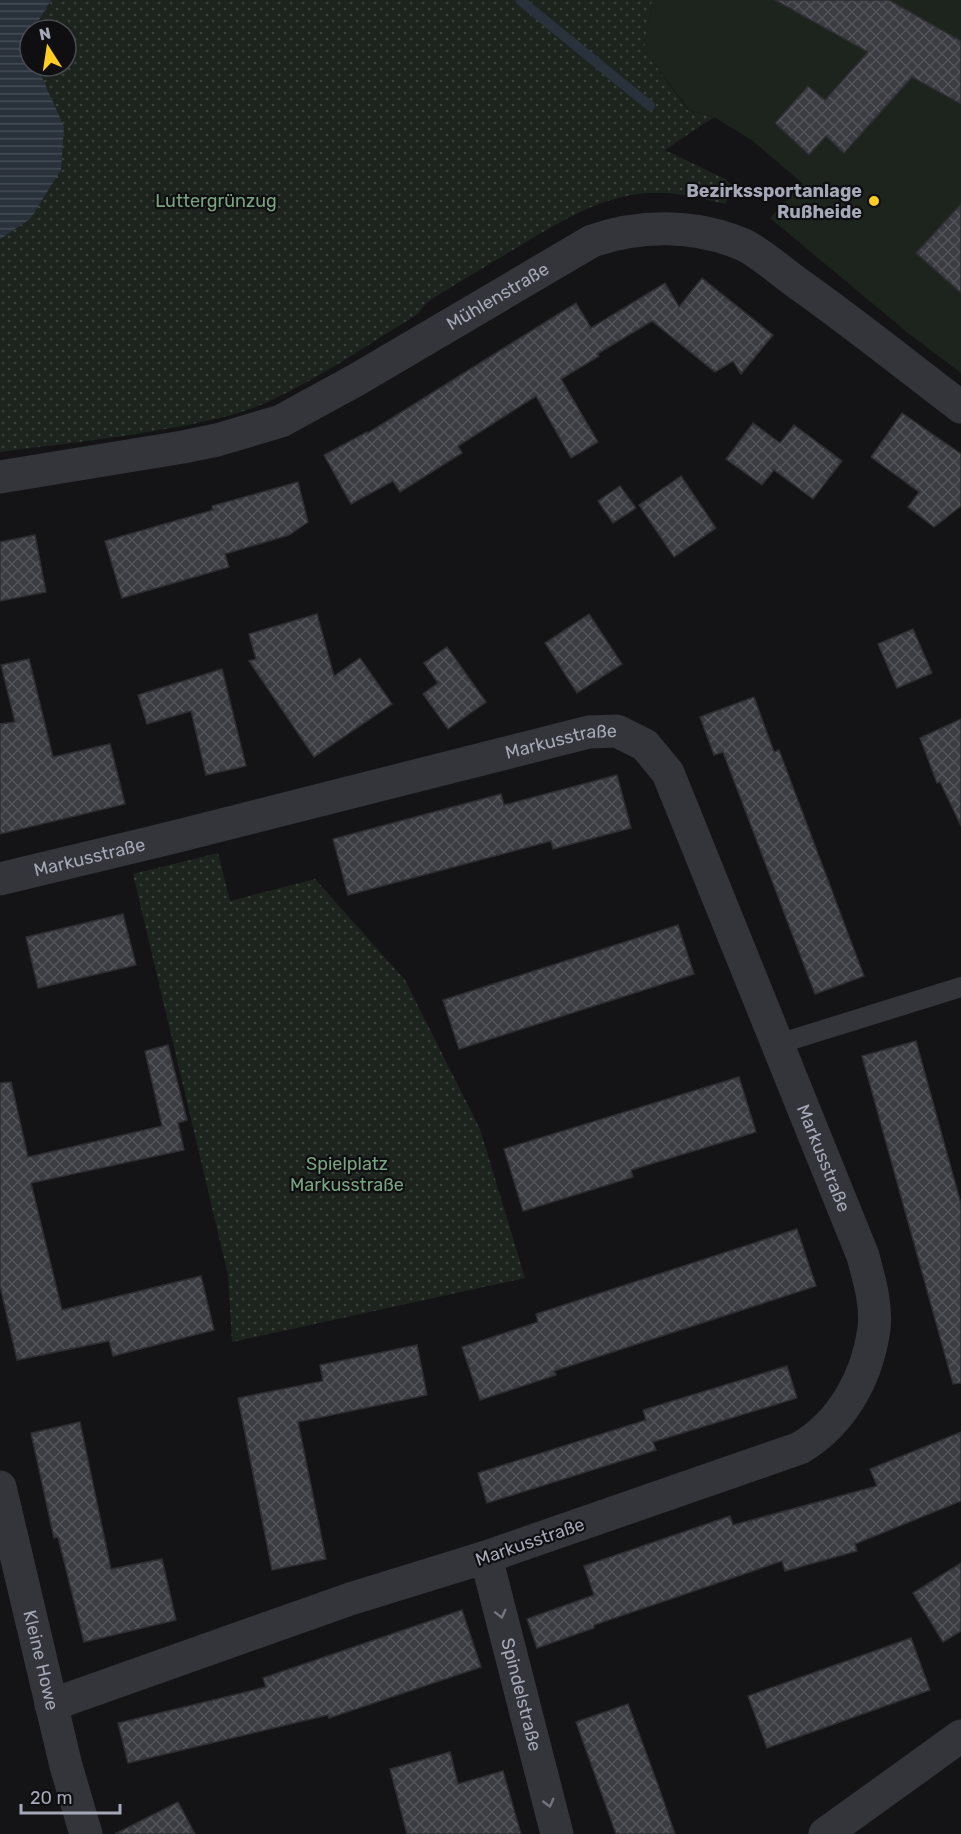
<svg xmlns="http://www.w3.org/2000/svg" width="961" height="1834" font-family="Rubik,sans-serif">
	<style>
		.grass { fill: #1c241d }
		.park { fill: url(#park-dots); fill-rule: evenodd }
		.water { fill: url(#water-rules) }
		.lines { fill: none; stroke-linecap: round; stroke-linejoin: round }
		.stream { stroke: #29313b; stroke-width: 10 }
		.building { fill: url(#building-cross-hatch); stroke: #2e2e32; stroke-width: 1.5 }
		.lane { stroke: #34353b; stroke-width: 20 }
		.street { stroke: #34353b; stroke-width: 33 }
		.oneway { stroke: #72747f }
		.poi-dot { fill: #ffcd23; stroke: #0f0f11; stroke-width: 2 }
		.labels { text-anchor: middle; stroke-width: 4.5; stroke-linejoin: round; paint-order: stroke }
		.poi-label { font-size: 18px; font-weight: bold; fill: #a4a8b7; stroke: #0f0f11; text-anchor: end }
		.park-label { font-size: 18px; fill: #7aa481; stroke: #0f0f11 }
		.street-label { font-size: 18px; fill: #a4a8b7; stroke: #0f0f11 }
	</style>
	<defs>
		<pattern id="park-dots" width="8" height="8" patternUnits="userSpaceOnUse" patternTransform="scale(1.5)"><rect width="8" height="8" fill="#1c241d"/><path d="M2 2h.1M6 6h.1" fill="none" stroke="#3a413c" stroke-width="1.8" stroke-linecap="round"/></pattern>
		<pattern id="water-rules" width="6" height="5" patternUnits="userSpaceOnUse" patternTransform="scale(1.5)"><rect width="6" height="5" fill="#29313b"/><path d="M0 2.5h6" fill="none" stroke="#454c55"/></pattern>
		<pattern id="building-cross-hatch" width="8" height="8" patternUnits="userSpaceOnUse" patternTransform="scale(1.5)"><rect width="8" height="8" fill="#3b3c41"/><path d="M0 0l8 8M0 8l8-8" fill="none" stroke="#54555a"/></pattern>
	</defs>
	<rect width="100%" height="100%" fill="#141416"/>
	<!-- grass -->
	<polygon class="grass" points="652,0 961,0 961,373 908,333 770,218 802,183 753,141 714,117 689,110 644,50"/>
	<!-- park -->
	<g class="park">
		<path d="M0,0h652l-8,50 44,60 26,7 -49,33 60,29 9,8 -9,17c-25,-6 -51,-13 -77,-11 -48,3 -90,30 -130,54 -28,17 -56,33 -83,50l-9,6 -8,11c-48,29 -95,62 -146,86 -37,17 -78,24 -118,31 -51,9 -103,14 -154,21zM30,30h36v36h-36z"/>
		<polygon points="218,853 230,901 315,879 405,980 480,1129 525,1278 232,1342 228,1275 133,874"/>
	</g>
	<!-- water -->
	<polygon class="water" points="0,0 51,0 33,30 30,30 28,40 30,66 37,66 64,127 61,170 30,219 0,239"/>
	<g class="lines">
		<!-- stream -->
		<polyline class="stream" points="520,0 650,106"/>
	</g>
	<!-- building -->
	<g class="building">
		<polygon points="775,0 889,0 961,41 961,104 912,77 844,153 826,136 809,155 775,123 808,86 825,100 868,52"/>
		<polygon points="961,204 961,293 916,253"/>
		<polygon points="702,278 773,335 741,374 733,361 715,372 652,321 597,354 599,356 561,379 598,442 571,458 536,396 458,446 462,453 400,492 393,481 351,504 324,455 367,432 368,433 576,303 591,328 665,283 679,307"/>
		<polygon points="902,413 961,454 961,506 934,527 908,507 919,492 871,457"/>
		<polygon points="753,423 780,443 794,425 842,461 813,499 774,470 762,485 726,459"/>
		<polygon points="681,476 716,528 674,557 639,505"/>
		<polygon points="298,482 308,522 289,535 225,554 229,567 122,598 105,541 213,510 212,506"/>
		<polygon points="620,486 636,508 613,523 598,501"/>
		<polygon points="35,535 46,592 0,601 0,542"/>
		<polygon points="317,614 334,676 360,658 392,704 314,757 249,661 256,659 249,634"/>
		<polygon points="589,614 622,664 577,693 545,643"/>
		<polygon points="913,629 932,673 897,688 878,644"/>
		<polygon points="447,647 486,702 448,729 423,694 438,683 424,663"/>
		<polygon points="29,659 53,757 110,744 125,804 0,834 0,724 15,722 1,665"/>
		<polygon points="222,669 246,766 206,775 191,711 147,724 138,695"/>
		<polygon points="754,697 774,752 779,750 864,976 815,994 723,752 714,755 700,717"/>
		<polygon points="961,719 961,826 940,782 937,783 920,738"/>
		<polygon points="617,775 631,828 553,849 551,841 348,895 333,839 501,794 504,805"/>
		<polygon points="123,914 136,965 38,988 26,937"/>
		<polygon points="678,925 694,974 459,1049 443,1000"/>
		<polygon points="916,1041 961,1204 961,1383 953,1384 862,1056"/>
		<polygon points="168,1045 187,1120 178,1123 184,1150 31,1183 62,1310 201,1276 214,1330 113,1356 109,1341 17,1360 0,1286 0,1083 11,1082 28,1157 162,1126 145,1051"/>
		<polygon points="739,1077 756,1132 631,1170 633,1177 523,1211 504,1149"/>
		<polygon points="797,1229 816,1286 554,1371 556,1375 480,1400 462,1347 538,1322 536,1314"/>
		<polygon points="417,1345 427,1395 298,1422 326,1559 272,1570 238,1398 323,1381 320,1365"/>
		<polygon points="787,1366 797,1398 653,1442 656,1450 487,1503 478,1473 646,1420 643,1410"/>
		<polygon points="80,1422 111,1569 162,1559 176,1620 84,1642 58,1537 54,1538 31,1433"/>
		<polygon points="961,1432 961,1501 855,1544 857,1551 785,1571 782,1561 594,1625 594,1628 537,1648 527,1619 594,1595 584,1566 730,1516 733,1525 877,1486 870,1469"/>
		<polygon points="961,1563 961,1631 943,1642 913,1593"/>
		<polygon points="462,1610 481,1667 329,1718 328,1715 128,1763 118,1723 266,1687 263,1678"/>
		<polygon points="911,1638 930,1690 767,1748 748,1696"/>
		<polygon points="628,1704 658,1785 675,1834 616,1834 576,1722"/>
		<polygon points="450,1752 458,1784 503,1771 521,1834 407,1834 390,1769"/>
		<polygon points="178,1802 195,1834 115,1834"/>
	</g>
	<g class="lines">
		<!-- lane -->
		<polyline class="lane" points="778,1044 961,987"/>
		<!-- street -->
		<g class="street">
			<path id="s1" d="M0,477l183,-30 34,-7 64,-19 75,-41 236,-139c49,-17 103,-17 152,4 18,9 39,28 56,40 55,39 107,81 161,122"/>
			<path id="s2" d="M0,879l170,-41 419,-106 28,-1 28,14 23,28 195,483c6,23 14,49 11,73 -7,49 -32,94 -74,119l-314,109 -136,42 -299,106"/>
			<path id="s3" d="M0,1487l66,279 20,68"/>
			<path id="s4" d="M486,1557l71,277"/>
			<polyline points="825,1834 961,1736"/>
		</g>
	</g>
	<!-- one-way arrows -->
	<defs><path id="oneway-chevron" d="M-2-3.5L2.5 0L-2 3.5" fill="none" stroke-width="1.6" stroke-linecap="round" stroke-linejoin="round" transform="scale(1.5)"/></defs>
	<g class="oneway">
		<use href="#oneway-chevron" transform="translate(501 1614) rotate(76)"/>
		<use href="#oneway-chevron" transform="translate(549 1803) rotate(75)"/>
	</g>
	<!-- markers -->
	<circle class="poi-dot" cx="874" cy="201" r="6"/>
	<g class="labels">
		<!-- poi labels -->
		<g class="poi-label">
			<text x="862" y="197">Bezirkssportanlage<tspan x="862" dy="21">Rußheide</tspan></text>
		</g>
		<!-- park labels -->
		<g class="park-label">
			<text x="216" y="207">Luttergrünzug</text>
			<text x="347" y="1170">Spielplatz<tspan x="347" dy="21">Markusstraße</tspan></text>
		</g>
		<!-- street labels -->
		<g class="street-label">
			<text dy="6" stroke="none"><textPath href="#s1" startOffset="537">Mühlenstraße</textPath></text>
			<text dy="6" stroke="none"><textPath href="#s2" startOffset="578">Markusstraße</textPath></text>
			<text dy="6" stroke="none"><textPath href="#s2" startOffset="92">Markusstraße</textPath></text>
			<text dy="6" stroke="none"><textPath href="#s2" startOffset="1118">Markusstraße</textPath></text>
			<text transform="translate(530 1542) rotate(-19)" y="6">Markusstraße</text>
			<text dy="6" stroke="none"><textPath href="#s3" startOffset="178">Kleine Howe</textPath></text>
			<text dy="6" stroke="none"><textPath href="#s4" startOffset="142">Spindelstraße</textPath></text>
		</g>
	</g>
	<!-- north arrow -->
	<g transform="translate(48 48) rotate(348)"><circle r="28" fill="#0f0f11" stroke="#4b4c53" stroke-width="1.5"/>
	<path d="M0-4.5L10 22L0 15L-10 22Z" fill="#ffcd23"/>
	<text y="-9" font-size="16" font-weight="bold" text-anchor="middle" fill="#a4a8b7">N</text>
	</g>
	<!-- scale -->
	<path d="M21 1804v9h99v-9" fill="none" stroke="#a4a8b7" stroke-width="3"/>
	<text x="30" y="1804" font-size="18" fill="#a4a8b7" stroke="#0f0f11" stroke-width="4.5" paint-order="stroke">20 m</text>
</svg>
